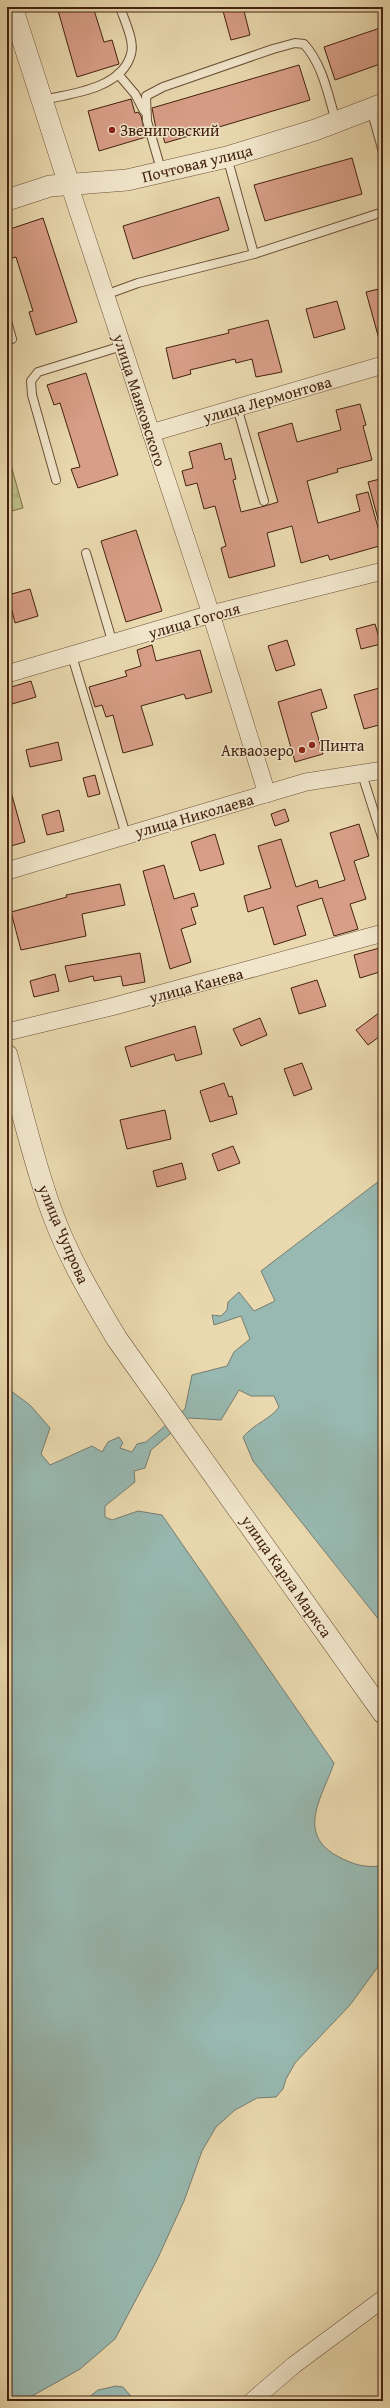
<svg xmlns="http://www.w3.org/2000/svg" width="390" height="2408" font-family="'Gentium Book Plus',serif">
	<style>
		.park { fill: url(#park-tufts); stroke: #80704b }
		.water { fill: #98b9b1; stroke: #767d70 }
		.building { fill: #d89e87; stroke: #43220f }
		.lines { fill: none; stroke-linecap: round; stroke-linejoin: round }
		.service-casing { stroke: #6d5037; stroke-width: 10 }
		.minor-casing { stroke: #6d5037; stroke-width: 18 }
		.tertiary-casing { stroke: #6d5037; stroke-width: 22 }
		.service { stroke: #f1e6cb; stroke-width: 8 }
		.minor { stroke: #f1e6cb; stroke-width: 17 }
		.tertiary { stroke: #f1e6cb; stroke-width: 21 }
		.poi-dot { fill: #8f2418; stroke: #f1e6cb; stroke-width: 1.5 }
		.labels { text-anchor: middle; stroke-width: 3; stroke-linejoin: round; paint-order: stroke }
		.poi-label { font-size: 16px; fill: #43220f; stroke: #f1e6cb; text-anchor: start }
		.street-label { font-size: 16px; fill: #43220f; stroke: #f1e6cb }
	</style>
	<defs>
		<pattern id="park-tufts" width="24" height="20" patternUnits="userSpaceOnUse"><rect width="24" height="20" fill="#bcbe87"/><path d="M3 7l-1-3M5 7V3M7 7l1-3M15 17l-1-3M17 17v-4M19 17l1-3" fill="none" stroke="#9a9a6d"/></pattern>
	</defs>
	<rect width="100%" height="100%" fill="#ead9af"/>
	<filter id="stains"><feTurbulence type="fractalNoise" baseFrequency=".005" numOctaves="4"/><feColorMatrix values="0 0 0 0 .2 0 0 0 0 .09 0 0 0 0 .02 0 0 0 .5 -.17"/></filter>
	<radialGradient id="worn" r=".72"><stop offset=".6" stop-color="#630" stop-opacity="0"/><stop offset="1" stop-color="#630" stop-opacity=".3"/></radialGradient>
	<!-- park -->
	<polygon class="park" points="9,458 23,508 8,512 7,459"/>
	<!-- water -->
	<g class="water">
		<path d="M383,1178v447l-130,-164 -10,-24c12,-14 28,-18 36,-30l-5,-11h-23l-12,-6 -18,30 -32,-2 -38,32 -6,18 -11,3 1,11 -30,24v11l7,3 26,-9 24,4 172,248c-12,35 -39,71 5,94 13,7 26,11 41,9l3,4v90l-33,45 -55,58 -9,16 -3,10 -7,8 -19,1 -22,12 -19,17 -14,24 -18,50 -27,59 -42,79 -35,30 -21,12 -36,20h-16v-1013l23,17 20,23 -9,26 9,11 42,-19 10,6 6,-10 11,-5 4,6 -3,5 12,4 5,-8 9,-2 39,-33 7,-34 35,-9 7,-14 16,-13 -9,-23 -27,9 -2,-10 9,1 6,-6 1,-8 11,-10 15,19 21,-10 -14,-30z"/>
		<polygon points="116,2386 123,2387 135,2401 84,2401 98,2390"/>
	</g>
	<!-- building -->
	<g class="building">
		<polygon points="57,7 93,7 104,42 112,40 119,64 77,77"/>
		<polygon points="243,7 250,35 231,40 223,11"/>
		<polygon points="383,27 383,63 335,80 324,47"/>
		<polygon points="299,65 310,100 165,143 162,133 157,134 152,108"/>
		<polygon points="131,99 135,113 138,112 141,116 146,137 99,151 88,111"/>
		<polygon points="352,158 362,194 265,221 254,185"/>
		<polygon points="219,197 229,230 133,259 123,226"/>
		<polygon points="43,218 77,322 36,335 29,312 33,311 16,257 12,258 7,243 7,230"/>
		<polygon points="383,288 383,338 379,339 366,292"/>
		<polygon points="337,301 345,329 314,338 306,309"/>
		<polygon points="268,320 282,372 256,377 252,359 236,363 235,359 190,370 191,374 173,379 166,348 229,333 228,330"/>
		<polygon points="86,373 118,475 78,488 71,469 80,467 60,403 54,405 47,385"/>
		<polygon points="360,404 366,425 363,426 372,460 337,469 338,472 307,481 318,523 360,511 356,495 368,492 383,545 330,560 328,555 301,563 292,526 267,533 275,566 229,578 221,548 226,546 215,506 204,509 197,483 186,486 182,471 193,468 189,452 221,443 225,460 231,458 236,479 233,480 241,512 265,506 278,502 258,433 292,423 297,442 341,430 336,410"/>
		<polygon points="380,479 383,490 383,523 379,523 368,482"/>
		<polygon points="136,530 162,611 126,622 101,541"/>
		<polygon points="30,589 38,616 15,623 8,595"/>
		<polygon points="375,624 381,644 361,649 356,629"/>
		<polygon points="287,640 295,665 276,671 268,646"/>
		<polygon points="152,645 156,661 200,650 212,692 186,699 184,694 141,706 153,745 123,753 113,715 106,717 102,705 95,707 89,687 127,676 125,671 141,666 137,650"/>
		<polygon points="31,681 36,697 12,704 8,688"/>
		<polygon points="383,687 383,724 364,729 354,695"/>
		<polygon points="321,689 327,708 311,713 323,754 295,762 278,702"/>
		<polygon points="58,742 62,760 30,767 26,750"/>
		<polygon points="95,775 100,794 88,797 83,778"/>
		<polygon points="7,792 11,792 25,842 11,846 7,830"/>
		<polygon points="285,809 289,821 275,826 271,814"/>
		<polygon points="59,810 64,831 47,835 42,815"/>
		<polygon points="359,824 369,856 354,861 366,899 350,904 358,929 334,936 322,898 297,906 306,935 274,945 263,907 248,912 244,896 271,888 258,846 281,839 296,887 317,880 319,888 345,880 330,833"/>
		<polygon points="215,834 224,864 200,871 191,842"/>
		<polygon points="164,865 174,899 194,893 198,906 191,908 196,924 181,929 191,962 170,969 143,871"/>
		<polygon points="120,884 125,905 82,914 86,936 21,950 11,912 67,897 66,895"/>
		<polygon points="383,947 383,971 360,978 354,955"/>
		<polygon points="140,953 145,982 123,986 121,976 94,981 93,976 69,982 65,966"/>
		<polygon points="55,974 59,991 34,997 30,981"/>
		<polygon points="317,980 326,1006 299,1014 291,988"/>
		<polygon points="383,1010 383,1034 368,1045 356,1030"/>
		<polygon points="260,1018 267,1035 241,1046 233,1029"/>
		<polygon points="195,1026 202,1054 176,1061 174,1054 131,1067 125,1047"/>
		<polygon points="302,1063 312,1089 294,1096 284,1069"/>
		<polygon points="224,1083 229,1097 232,1096 237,1114 210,1122 200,1091"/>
		<polygon points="165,1110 171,1139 127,1149 120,1120"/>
		<polygon points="233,1146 240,1163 218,1171 212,1154"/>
		<polygon points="182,1163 186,1179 157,1187 153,1171"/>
	</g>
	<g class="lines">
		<defs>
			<g id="service">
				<polyline points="118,74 135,94 144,111"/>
				<path d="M42,100c28,-6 80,-11 89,-46 4,-13 -7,-34 -11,-47"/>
				<polyline points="371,109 383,152"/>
				<path d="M162,173l-15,-52 -1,-25 17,-9 110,-38 22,-6 9,1c19,21 24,51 32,77"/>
				<polyline points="254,254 383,212"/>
				<polyline points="105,295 138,283 254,254 227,157"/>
				<polyline points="7,321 12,339"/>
				<polyline points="237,407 264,501"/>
				<polyline points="56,480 32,395 31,381 38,372 122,346"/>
				<polyline points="86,553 113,644"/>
				<polyline points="72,656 126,835"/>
				<polyline points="362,774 383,840"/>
			</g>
			<g id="minor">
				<polyline points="69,184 211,614 267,794"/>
				<polyline points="151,433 383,365"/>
				<polyline points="7,674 211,614 383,571"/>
				<polyline points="7,871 306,782 383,770"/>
				<polyline points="7,1032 111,1007 383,933"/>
				<polyline points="252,2401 294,2365 383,2299"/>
			</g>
			<g id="tertiary">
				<polyline points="12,7 69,184"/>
				<polyline points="7,200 50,186 127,180 227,157 315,130 383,104"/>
				<path d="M7,1055c13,49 25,100 42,149 16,47 42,92 68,135l266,374"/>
			</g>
		</defs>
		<!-- service casing -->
		<use href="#service" class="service-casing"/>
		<!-- minor casing -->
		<use href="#minor" class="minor-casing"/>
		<!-- tertiary casing -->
		<use href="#tertiary" class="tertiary-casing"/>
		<!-- service -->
		<use href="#service" class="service"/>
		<!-- minor -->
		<use href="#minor" class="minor"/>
		<!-- tertiary -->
		<use href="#tertiary" class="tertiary"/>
	</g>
	<!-- markers -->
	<g class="poi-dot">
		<circle cx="112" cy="130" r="4"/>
		<circle cx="312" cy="745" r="4"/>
		<circle cx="302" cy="750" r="4"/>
	</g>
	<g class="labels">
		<!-- poi labels -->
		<g class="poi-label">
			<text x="120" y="136">Звениговский</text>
			<text x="320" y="751">Пинта</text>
			<text x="294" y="756" text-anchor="end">Акваозеро</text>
		</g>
		<!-- street labels -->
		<g class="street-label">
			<text transform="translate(197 163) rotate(-14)" y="6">Почтовая улица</text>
			<text transform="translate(267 399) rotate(-16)" y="6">улица Лермонтова</text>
			<text transform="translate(140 400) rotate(72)" y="6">улица Маяковского</text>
			<text transform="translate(194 620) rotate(-16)" y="6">улица Гоголя</text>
			<text transform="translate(194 815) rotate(-16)" y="6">улица Николаева</text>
			<text transform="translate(196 985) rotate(-15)" y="6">улица Канева</text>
			<text transform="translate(64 1234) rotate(67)" y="6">улица Чупрова</text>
			<text transform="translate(287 1576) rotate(55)" y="6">улица Карла Маркса</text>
		</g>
	</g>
	<!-- margin -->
	<rect width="390" height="2408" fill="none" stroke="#ead9af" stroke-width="24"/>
	<rect x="8" y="8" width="374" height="2392" fill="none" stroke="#43220f" stroke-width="2"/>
	<rect x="12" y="12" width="366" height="2384" fill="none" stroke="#43220f"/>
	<rect width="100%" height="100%" filter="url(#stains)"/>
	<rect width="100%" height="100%" fill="url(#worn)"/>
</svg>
